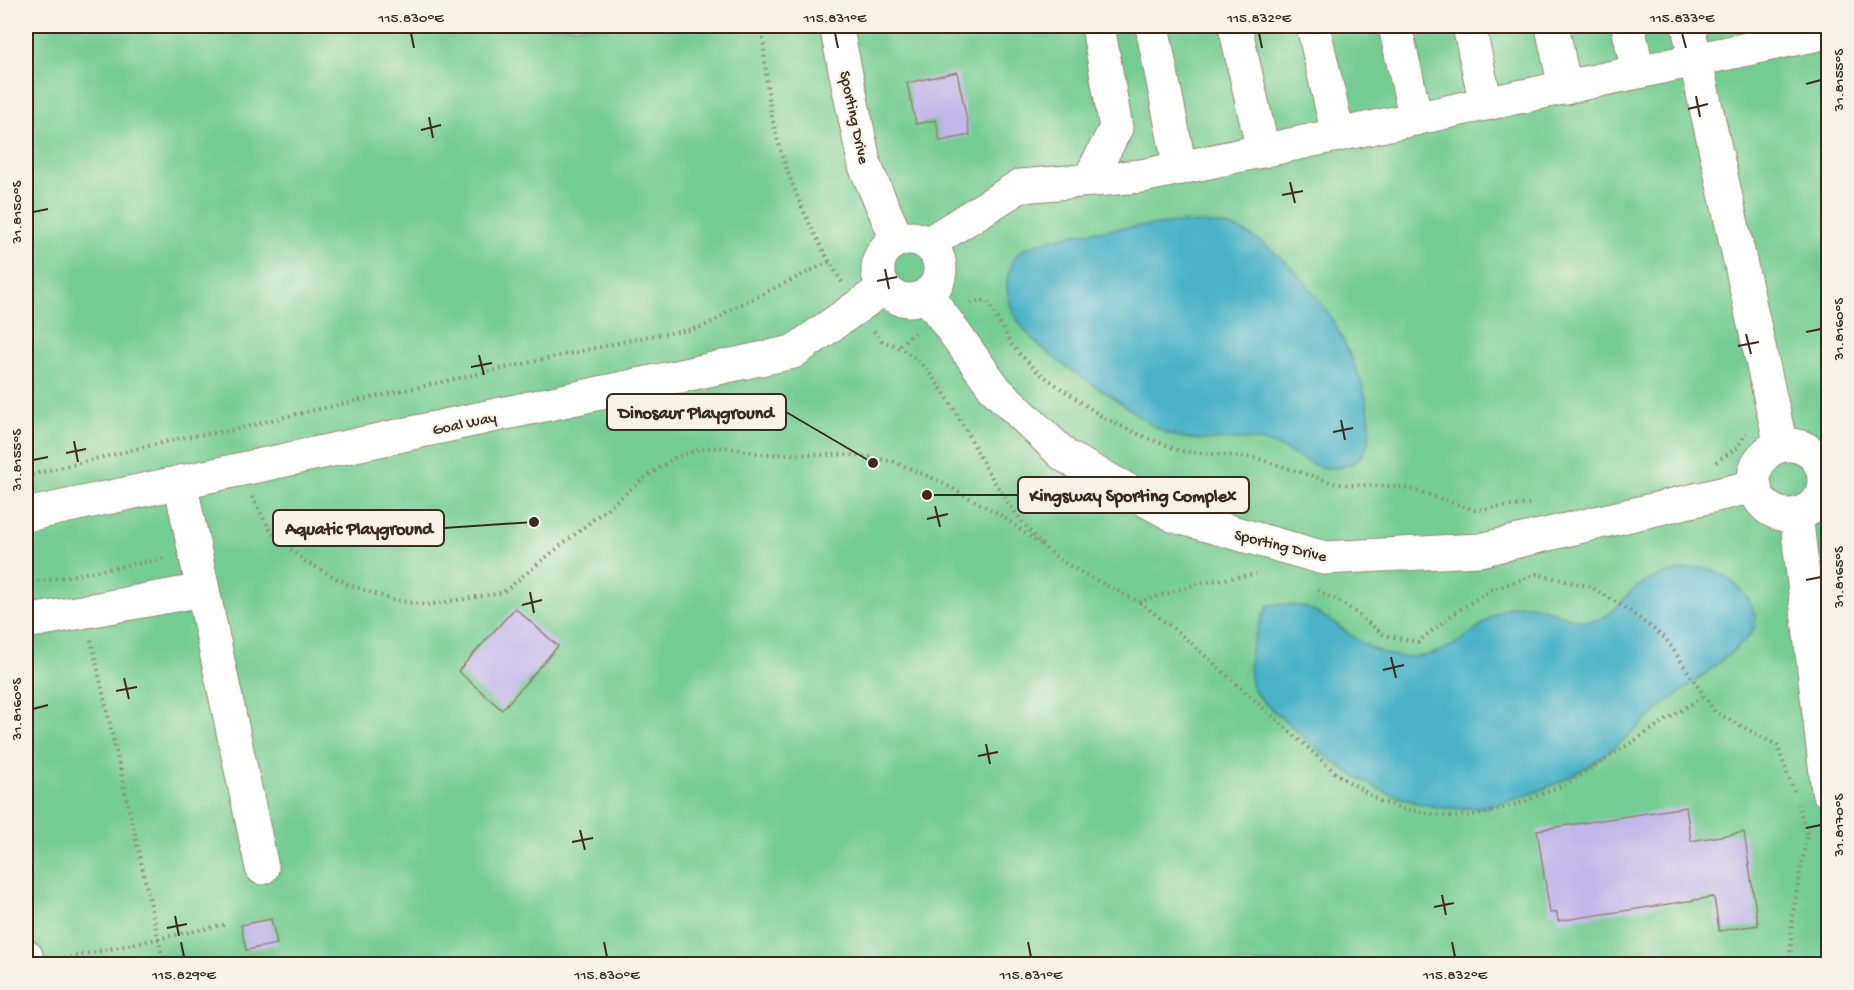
<svg xmlns="http://www.w3.org/2000/svg" width="1854" height="990" font-family="'Gochi Hand',sans-serif">
	<style>
		.green { fill: #73cc92; stroke: #577b58; stroke-width: 1.5 }
		.water { fill: #48b2c7; stroke: #426e72; stroke-width: 1.5 }
		.building { fill: #c1b5e9 }
		.lines { fill: none; stroke-linecap: round; stroke-linejoin: round }
		.minor-casing { stroke: #928670; stroke-width: 35 }
		.path { stroke: #928670; stroke-width: 4; stroke-dasharray: 1.5 4.5; stroke-linecap: butt }
		.minor { stroke: #fff; stroke-width: 33 }
		.ticks { fill: none; stroke: #3b2a1e; stroke-width: 2 }
		.labels { text-anchor: middle; stroke-width: 4.5; stroke-linejoin: round; paint-order: stroke }
		.street-label { font-size: 16px; fill: #3b2a1e; stroke: #f7f3e8 }
		.leader { fill: none; stroke: #3b2a1e; stroke-width: 2 }
		.callout-dot { fill: #3b2a1e; stroke: #f7f3e8; stroke-width: 2 }
		.callout { fill: #f7f3e8; stroke: #3b2a1e; stroke-width: 2 }
		.callout-label { font-size: 18px; text-anchor: middle; font-weight: bold; fill: #3b2a1e }
		.neatline { fill: none; stroke: #3b2a1e; stroke-width: 2 }
		.ticks-label { font-size: 15px; text-anchor: middle; fill: #3b2a1e }
	</style>
	<rect width="100%" height="100%" fill="#f7f3e8"/>
	<filter id="ink" filterUnits="userSpaceOnUse"><feTurbulence type="fractalNoise" baseFrequency=".0167" numOctaves="2"/><feDisplacementMap in="SourceGraphic" scale="12" xChannelSelector="R" yChannelSelector="G"/><feConvolveMatrix kernelMatrix="1 2 1 2 8 2 1 2 1" color-interpolation-filters="sRGB"/></filter>
	<filter id="wash" filterUnits="userSpaceOnUse"><feTurbulence type="fractalNoise" baseFrequency=".008" numOctaves="4" result="noise"/><feDisplacementMap in="SourceGraphic" scale="24" xChannelSelector="R" yChannelSelector="G"/><feGaussianBlur stdDeviation="1.35" result="paint"/><feColorMatrix in="noise" values="0 0 0 0 0 0 0 0 0 0 0 0 0 0 0 0 0 1.4 0 .05"/><feComposite in="paint" operator="in"/></filter>
	<g filter="url(#wash)">
		<rect width="100%" height="100%" fill="#eae2c1"/>
		<!-- green -->
		<rect class="green" x="26" y="26" width="1802" height="938"/>
		<!-- water -->
		<g class="water">
			<path d="M1177,223c22,0 46,-1 67,9 30,15 58,45 78,72 22,31 88,157 13,164 -23,2 -42,-17 -63,-24 -33,-11 -72,3 -105,-11 -19,-7 -36,-24 -53,-35 -39,-26 -120,-68 -105,-125 2,-8 5,-17 11,-21 33,-22 116,-24 157,-29z"/>
			<path d="M1694,568c6,0 13,0 19,2 18,7 46,33 42,55 -1,5 -7,12 -10,16 -24,21 -49,40 -75,59 -20,16 -39,34 -59,50 -28,23 -69,42 -105,52 -83,24 -161,-23 -218,-79 -10,-9 -26,-20 -33,-31 -14,-22 1,-67 14,-87 68,-8 78,52 140,52 29,0 51,-14 73,-32 8,-7 16,-14 26,-18 36,-11 60,22 92,12 14,-5 21,-18 31,-27 18,-15 40,-21 63,-24z"/>
		</g>
		<g id="blocks">
			<!-- building -->
			<g class="building">
				<polygon points="957,72 970,135 940,141 936,120 916,124 907,83"/>
				<polygon points="515,608 558,646 502,710 458,671"/>
				<polygon points="1686,807 1691,841 1744,832 1758,925 1719,931 1714,897 1558,921 1557,912 1550,913 1537,830"/>
				<polygon points="271,919 277,944 246,950 241,925"/>
			</g>
		</g>
	</g>
	<g filter="url(#ink)">
		<use href="#blocks" fill-opacity="0" stroke="#928670" stroke-width="1.5"/>
		<g class="lines">
			<defs>
				<g id="minor">
					<polyline points="836,26 865,166 897,239"/>
					<polyline points="1152,26 1180,168"/>
					<polyline points="1235,26 1263,151"/>
					<polyline points="1313,26 1338,135"/>
					<polyline points="1395,26 1416,119"/>
					<polyline points="1469,26 1486,104"/>
					<polyline points="1552,26 1565,88"/>
					<polyline points="1628,26 1638,72"/>
					<polyline points="1688,26 1781,446"/>
					<polyline points="1089,180 1116,128 1098,26"/>
					<circle cx="909" cy="269" r="31"/>
					<polyline points="929,243 1020,186 1142,176 1828,32"/>
					<polyline points="927,295 996,390 1065,456 1175,516 1324,558 1480,550 1755,486"/>
					<circle cx="1789" cy="480" r="35"/>
					<polyline points="180,482 262,868"/>
					<polyline points="1796,514 1828,791"/>
					<polyline points="26,515 793,352 884,288"/>
					<polyline points="26,622 203,590"/>
					<polyline points="26,956 27,964"/>
				</g>
			</defs>
			<!-- minor casing -->
			<use href="#minor" class="minor-casing"/>
			<!-- path -->
			<g class="path">
				<path d="M762,26c3,30 4,61 10,91 13,58 38,115 70,165"/>
				<polyline points="971,303 980,300 988,302 1013,347 1039,373 1104,418 1145,437 1181,451 1256,458 1337,484 1404,487 1475,510 1529,504"/>
				<path d="M874,331l9,11c50,9 83,92 106,131 15,25 35,53 55,74 17,18 71,42 95,55l61,-19 56,-9"/>
				<polyline points="900,345 915,332"/>
				<polyline points="1716,462 1738,447 1746,433"/>
				<path d="M26,476l159,-39 45,-6 58,-15 357,-79c28,-6 62,-4 82,-26l102,-49"/>
				<polyline points="252,497 272,533 305,561 347,584 393,600 426,605 502,593 646,477 674,458 700,449 725,447 761,454 855,455 892,461 937,480 999,514 1040,544"/>
				<polyline points="26,584 166,558"/>
				<polyline points="1318,590 1348,607 1384,635 1418,642 1453,614 1491,590 1537,574 1591,587 1627,609 1666,639 1715,712 1777,745 1795,794"/>
				<polyline points="1140,602 1191,643 1338,775 1380,801 1402,809 1451,817 1484,814 1523,802 1572,781 1705,695"/>
				<polyline points="91,640 164,964"/>
				<polyline points="58,960 227,924"/>
				<polyline points="1790,964 1792,919 1807,835 1798,804"/>
			</g>
			<!-- minor -->
			<use href="#minor" class="minor"/>
		</g>
	</g>
	<!-- ticks -->
	<path class="ticks" d="M411,33l3,15M835,33l3,15M1259,33l3,15M1682,33l4,15M1806,84l15,-4M1696,96l4,21M1688,109l20,-5M429,117l4,21M421,130l20,-5M1290,182l5,21M1282,195l21,-4M33,212l15,-3M885,269l4,20M877,281l20,-4M1806,332l15,-3M1746,334l5,20M1738,346l21,-4M479,355l5,20M471,367l21,-4M1341,420l4,20M1333,432l20,-4M74,441l4,21M66,453l20,-4M33,460l15,-3M935,506l5,21M927,519l21,-5M1806,580l15,-3M530,592l4,21M522,605l20,-5M1391,657l5,21M1383,670l21,-5M124,678l5,21M116,691l21,-4M33,709l15,-4M986,744l4,20M978,756l20,-4M1806,828l15,-3M580,830l5,20M572,842l21,-4M1442,895l4,20M1434,907l20,-4M175,916l4,20M167,928l20,-4M181,942l3,15M604,942l3,15M1028,942l3,15M1452,942l3,15"/>
	<g class="labels">
		<!-- street labels -->
		<g class="street-label">
			<text transform="translate(856 117) rotate(78)" y="6">Sporting Drive</text>
			<text transform="translate(464 422) rotate(-12)" y="6">Goal Way</text>
			<text transform="translate(1281 544) rotate(14)" y="6">Sporting Drive</text>
		</g>
	</g>
	<!-- callouts -->
	<path class="leader" d="M873 463L786 412M927 495L1018 495M534 522L444 528"/>
	<g class="callout-dot">
		<circle cx="873" cy="463" r="6"/>
		<circle cx="927" cy="495" r="6"/>
		<circle cx="534" cy="522" r="6"/>
	</g>
	<g class="callout">
		<rect x="607" y="394" width="179" height="36" rx="6"/>
		<rect x="1018" y="477" width="231" height="36" rx="6"/>
		<rect x="273" y="510" width="171" height="36" rx="6"/>
	</g>
	<g class="callout-label">
		<text x="696" y="418">Dinosaur Playground</text>
		<text x="1133" y="501">Kingsway Sporting Complex</text>
		<text x="359" y="534">Aquatic Playground</text>
	</g>
	<!-- margin -->
	<rect width="1854" height="990" fill="none" stroke="#f7f3e8" stroke-width="66"/>
	<rect x="33" y="33" width="1788" height="924" class="neatline"/>
	<g class="ticks-label">
		<text x="411" y="22">115.830°E</text>
		<text x="835" y="22">115.831°E</text>
		<text x="1259" y="22">115.832°E</text>
		<text x="1682" y="22">115.833°E</text>
		<text transform="translate(1838 80) rotate(-90)" y="5">31.8155°S</text>
		<text transform="translate(16 212) rotate(-90)" y="5">31.8150°S</text>
		<text transform="translate(1838 329) rotate(-90)" y="5">31.8160°S</text>
		<text transform="translate(16 460) rotate(-90)" y="5">31.8155°S</text>
		<text transform="translate(1838 577) rotate(-90)" y="5">31.8165°S</text>
		<text transform="translate(16 709) rotate(-90)" y="5">31.8160°S</text>
		<text transform="translate(1838 825) rotate(-90)" y="5">31.8170°S</text>
		<text x="184" y="979">115.829°E</text>
		<text x="607" y="979">115.830°E</text>
		<text x="1031" y="979">115.831°E</text>
		<text x="1455" y="979">115.832°E</text>
	</g>
</svg>
